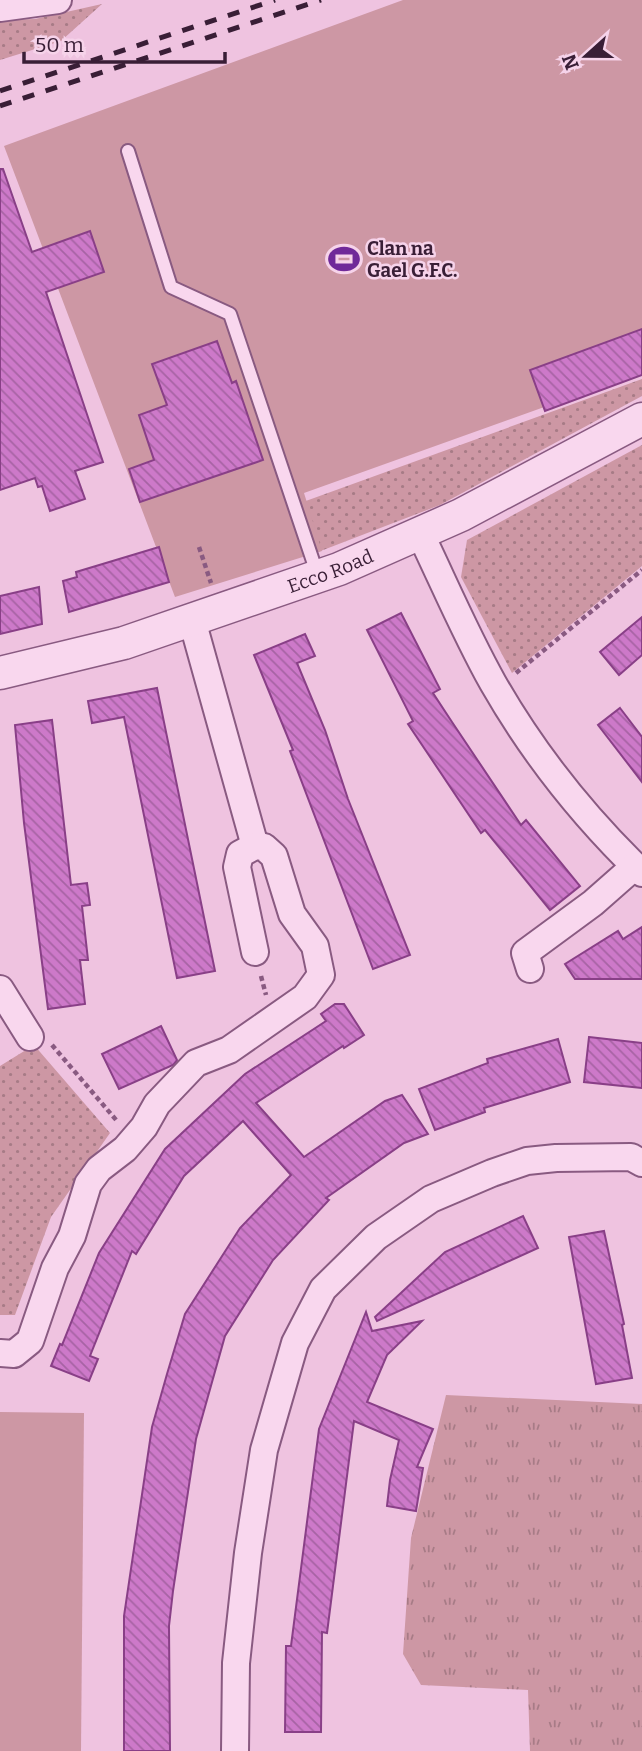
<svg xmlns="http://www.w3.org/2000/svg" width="642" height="1751" font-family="Bitter,serif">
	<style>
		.grass { fill: url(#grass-dots) }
		.park { fill: url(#park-tufts) }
		.garden { fill: #cd97a4 }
		.building { fill: url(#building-back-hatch); stroke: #893f87; stroke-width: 2 }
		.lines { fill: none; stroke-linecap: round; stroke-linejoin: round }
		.service-casing { stroke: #895a81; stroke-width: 16 }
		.minor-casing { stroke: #895a81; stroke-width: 30 }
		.tertiary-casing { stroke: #895a81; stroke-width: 35 }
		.path { stroke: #895a81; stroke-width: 4.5; stroke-dasharray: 5 3.5; stroke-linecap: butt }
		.service { stroke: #f9d7ee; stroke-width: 12 }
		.minor { stroke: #f9d7ee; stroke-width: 26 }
		.tertiary { stroke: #f9d7ee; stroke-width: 32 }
		.rail { stroke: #391e36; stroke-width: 5; stroke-dasharray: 12 12; stroke-linecap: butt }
		.labels { text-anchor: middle; stroke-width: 5; stroke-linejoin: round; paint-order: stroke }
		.poi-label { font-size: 19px; font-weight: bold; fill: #391e36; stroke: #f6d3ea; text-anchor: start }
		.street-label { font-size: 19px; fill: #391e36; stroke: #f6d3ea }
	</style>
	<defs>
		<pattern id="grass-dots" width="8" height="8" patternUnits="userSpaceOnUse" patternTransform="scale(1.75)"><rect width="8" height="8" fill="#cd97a4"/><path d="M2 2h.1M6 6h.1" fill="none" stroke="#a77b86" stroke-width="1.8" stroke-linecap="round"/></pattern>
		<pattern id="park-tufts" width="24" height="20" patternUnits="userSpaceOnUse" patternTransform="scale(1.75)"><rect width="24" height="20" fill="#cd97a4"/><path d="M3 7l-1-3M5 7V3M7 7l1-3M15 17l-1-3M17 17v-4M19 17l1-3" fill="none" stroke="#a77b86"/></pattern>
		<pattern id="building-back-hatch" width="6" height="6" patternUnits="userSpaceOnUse" patternTransform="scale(1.75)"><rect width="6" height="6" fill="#cd79c9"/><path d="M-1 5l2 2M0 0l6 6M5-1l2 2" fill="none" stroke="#a763a4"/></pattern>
	</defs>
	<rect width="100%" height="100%" fill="#efc3e0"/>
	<!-- grass -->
	<g class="grass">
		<polygon points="102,4 61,41 0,60 0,20 35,19"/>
		<polygon points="642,379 642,396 440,505 318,552 303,502"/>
		<polygon points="642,445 642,566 512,673 461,577 467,540"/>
		<polygon points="34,1045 110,1133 51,1217 15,1315 0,1315 0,1066"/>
	</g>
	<!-- park -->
	<polygon class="park" points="446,1395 642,1404 642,1751 530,1751 528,1690 421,1685 403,1654 411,1538"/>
	<!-- garden -->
	<g class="garden">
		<polygon points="403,0 642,0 642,372 304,493 322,551 175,597 4,146"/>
		<polygon points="0,1412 84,1413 81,1751 0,1751"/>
	</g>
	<!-- building -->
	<g class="building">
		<polygon points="0,169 3,169 32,252 90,231 104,272 46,292 103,462 75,471 85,499 50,511 42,486 38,487 35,478 0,490"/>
		<polygon points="642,329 642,375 545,411 530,370"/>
		<polygon points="217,341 232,383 236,381 263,460 140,502 129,469 154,460 139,415 167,405 152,364"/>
		<polygon points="159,547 169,582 69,612 63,581 77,577 76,572"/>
		<polygon points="39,587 42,624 0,634 0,596"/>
		<polygon points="401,613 440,689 433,693 452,722 521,825 526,820 580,886 550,910 485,830 481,833 408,724 413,721 367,630"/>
		<polygon points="642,617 642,655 619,675 600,652"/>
		<polygon points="305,634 315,656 297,663 325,730 348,799 410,955 373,969 290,751 293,750 254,655"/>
		<polygon points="157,688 215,971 177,978 124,717 92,723 88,701"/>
		<polygon points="620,708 642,737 642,782 598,725"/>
		<polygon points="52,720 71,885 87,883 90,905 82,906 88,960 80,960 85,1004 48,1009 24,823 15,725"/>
		<polygon points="642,927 642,979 575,979 565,964 618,931 623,939"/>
		<polygon points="335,1004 344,1004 364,1035 344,1048 343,1046 256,1103 304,1157 385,1101 402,1095 428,1134 404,1143 326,1198 329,1200 273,1260 225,1336 196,1439 173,1591 169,1626 170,1751 124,1751 124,1616 152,1427 167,1374 185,1314 240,1228 291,1175 243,1121 184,1176 136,1254 132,1251 90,1356 98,1359 89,1381 51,1366 60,1344 62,1345 99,1253 165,1149 245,1074 326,1021 321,1014"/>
		<polygon points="161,1026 177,1060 173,1065 119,1089 102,1054"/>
		<polygon points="589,1037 642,1043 642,1088 584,1082"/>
		<polygon points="558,1039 570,1082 484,1108 485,1112 435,1130 419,1089 488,1063 487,1059"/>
		<polygon points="523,1216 538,1248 377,1321 375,1317 445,1252"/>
		<polygon points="604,1231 624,1324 622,1325 632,1378 596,1384 569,1237"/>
		<polygon points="366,1312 372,1331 422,1321 387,1355 367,1402 433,1429 417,1467 423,1468 416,1511 387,1506 390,1480 399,1440 354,1421 327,1633 322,1632 321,1732 285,1732 286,1646 291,1646 319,1429"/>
	</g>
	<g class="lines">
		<defs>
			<polyline id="service" points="128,151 171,287 230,314 318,576"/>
			<g id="minor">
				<polyline points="0,8 58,0"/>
				<path d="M420,533c24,50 46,102 73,150 40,70 91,134 149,190"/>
				<polyline points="192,620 255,846"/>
				<polyline points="530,969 525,953 593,903 635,866"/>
				<polyline points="0,989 30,1037"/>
				<polyline points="0,1353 14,1354 30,1341 55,1268 72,1236 88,1184 99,1169 125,1149 144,1127 157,1104 196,1063 229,1050 305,997 321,975 315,946 292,914 274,856 264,847 255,846 240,854 237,867 255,952"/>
				<polyline points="235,1751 236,1663 248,1553 264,1450 295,1343 323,1289 376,1237 431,1199 492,1173 527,1161 556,1158 631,1157 642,1163"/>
			</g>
			<g id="tertiary">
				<path id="s1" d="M0,673l124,-30 215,-74 122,-54 181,-96"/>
			</g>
		</defs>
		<!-- service casing -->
		<use href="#service" class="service-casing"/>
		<!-- minor casing -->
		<use href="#minor" class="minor-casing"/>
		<!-- tertiary casing -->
		<use href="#tertiary" class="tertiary-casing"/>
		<!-- path -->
		<g class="path">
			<polyline points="199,547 211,583"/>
			<polyline points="516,673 642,570"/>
			<polyline points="261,976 266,995"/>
			<polyline points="52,1045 117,1121"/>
		</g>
		<!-- service -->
		<use href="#service" class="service"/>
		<!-- minor -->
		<use href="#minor" class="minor"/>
		<!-- tertiary -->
		<use href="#tertiary" class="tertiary"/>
		<!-- rail -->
		<g class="rail">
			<polyline points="0,91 275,0"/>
			<polyline points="0,106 321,0"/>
		</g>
	</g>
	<!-- icons -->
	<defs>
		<symbol id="stadium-bare" viewBox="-9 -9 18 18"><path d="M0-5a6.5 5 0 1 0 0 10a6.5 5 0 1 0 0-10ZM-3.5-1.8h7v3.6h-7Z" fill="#702999" stroke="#f6d3ea" stroke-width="2.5" paint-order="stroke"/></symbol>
	</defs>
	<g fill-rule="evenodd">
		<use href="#stadium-bare" x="322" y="237" width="44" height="44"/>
	</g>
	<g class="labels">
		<!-- poi labels -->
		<g class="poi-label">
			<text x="367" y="255">Clan na<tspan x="367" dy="22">Gael G.F.C.</tspan></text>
		</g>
		<!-- street labels -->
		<g class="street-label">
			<text dy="7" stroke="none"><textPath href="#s1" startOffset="346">Ecco Road</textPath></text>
		</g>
	</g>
	<!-- north arrow -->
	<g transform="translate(586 56) rotate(249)" stroke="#f6d3ea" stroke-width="5" paint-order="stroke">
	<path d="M0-5L12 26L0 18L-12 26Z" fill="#391e36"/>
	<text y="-10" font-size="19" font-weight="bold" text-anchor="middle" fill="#391e36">N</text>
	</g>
	<!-- scale -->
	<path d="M24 52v10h201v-10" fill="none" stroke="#391e36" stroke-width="3.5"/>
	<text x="35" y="52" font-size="21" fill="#391e36" stroke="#f6d3ea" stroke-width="5" paint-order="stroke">50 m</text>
</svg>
